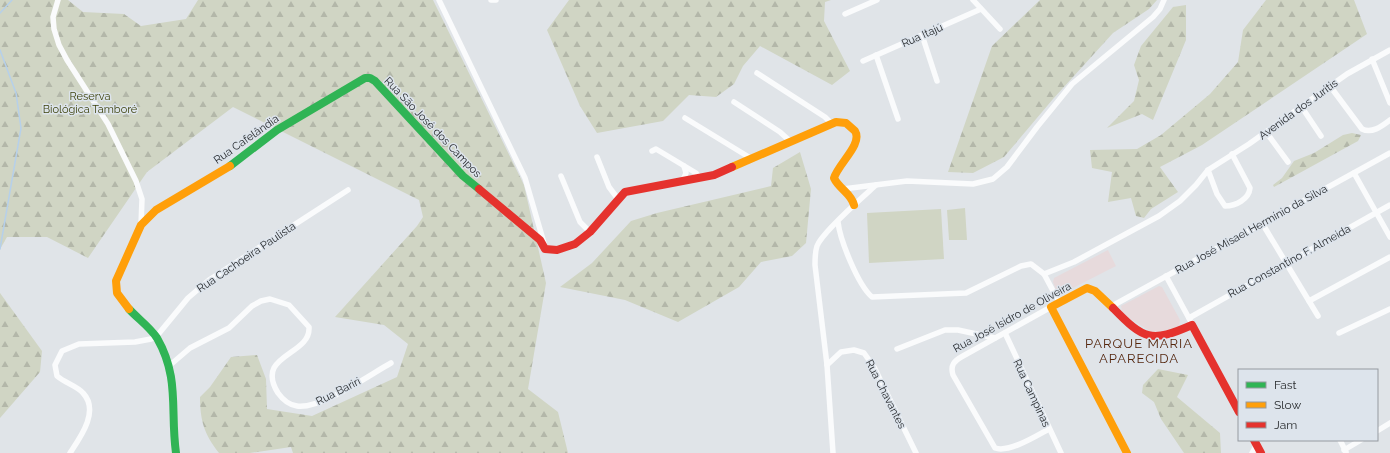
<svg xmlns="http://www.w3.org/2000/svg" width="1390" height="453" font-family="Raleway,sans-serif">
	<style>
		.education { fill: #e7dadc }
		.grass { fill: #d0d5c4 }
		.forest { fill: url(#forest-firs) }
		.lines { fill: none; stroke-linecap: round; stroke-linejoin: round }
		.stream { stroke: #b6d0ea; stroke-width: 1.5 }
		.street { stroke: #fafbfc; stroke-width: 5.5 }
		.fast { stroke: #30b455; stroke-width: 8 }
		.slow { stroke: #ff9f0a; stroke-width: 8 }
		.jam { stroke: #e5322d; stroke-width: 8 }
		.labels { text-anchor: middle; stroke-width: 3; stroke-linejoin: round; paint-order: stroke }
		.street-label { font-size: 11px; fill: #282b2e; stroke: #dde4ec }
		.park-label { font-size: 11px; fill: #3c4109; stroke: #dde4ec }
		.quarter-label { font-size: 13px; letter-spacing: 1px; fill: #56260b; stroke: #dde4ec }
	</style>
	<defs>
		<pattern id="forest-firs" width="22" height="20" patternUnits="userSpaceOnUse"><rect width="22" height="20" fill="#d0d5c4"/><path d="M5 1l3.5 6h-7zM16 11l3.5 6h-7z" fill="#b3b7a9"/></pattern>
	</defs>
	<rect width="100%" height="100%" fill="#e0e4e8"/>
	<!-- education -->
	<g class="education">
		<polygon points="1108,250 1116,266 1061,294 1057,292 1053,282 1054,278"/>
		<polygon points="1159,286 1162,287 1180,320 1179,326 1159,334 1150,331 1127,317 1122,312 1121,306"/>
	</g>
	<!-- grass -->
	<g class="grass">
		<polygon points="965,208 967,240 949,240 947,210"/>
		<polygon points="941,209 944,259 869,263 867,213"/>
	</g>
	<!-- forest -->
	<g class="forest">
		<path d="M0,0h68l15,12 41,2 17,12 45,-7 12,-19h235l91,185 22,98 -18,106 30,23 10,41h-275l-2,-6 -41,6h-31c-15,-19 -19,-33 -19,-56l10,-10 21,-30 26,-2 9,24 1,30 45,7 85,-39 11,-33 -24,-19 -49,-8 82,-91 6,-9 -4,-17 -186,-93 -86,65 -59,86 -41,-21h-40l-7,12z"/>
		<polygon points="569,0 831,0 825,2 824,21 850,71 832,85 760,46 743,66 734,84 716,97 689,95 663,121 597,133 580,106 547,30"/>
		<polygon points="1040,0 1157,0 1149,9 1113,33 1053,99 1004,157 973,173 948,172 992,46"/>
		<polygon points="1266,0 1354,0 1367,34 1202,145 1160,167 1178,192 1151,209 1144,218 1136,216 1131,198 1108,202 1112,172 1092,168 1090,150 1137,149 1161,135 1210,94 1238,62 1243,30"/>
		<polygon points="1186,5 1186,40 1153,120 1142,114 1107,128 1134,101 1139,80 1134,65 1141,46 1173,7"/>
		<polygon points="1352,133 1361,135 1358,141 1274,187 1273,185 1282,178 1294,161 1314,153 1343,135"/>
		<polygon points="800,152 811,189 806,243 792,256 761,262 739,287 678,322 625,300 560,287 592,263 631,221 657,213 771,186 773,168"/>
		<polygon points="0,293 42,351 40,372 0,418"/>
		<polygon points="1158,369 1188,375 1177,397 1220,433 1221,453 1184,453 1161,419 1154,402 1142,393 1143,385"/>
	</g>
	<g class="lines">
		<!-- stream -->
		<g class="stream">
			<polyline points="0,13 12,0"/>
			<polyline points="0,50 16,93 21,128 0,249"/>
		</g>
		<!-- street -->
		<g class="street">
			<polyline points="58,0 53,17 54,29 59,45 67,60 108,124 136,181 142,199 141,225"/>
			<polyline points="439,0 525,178 544,243"/>
			<polyline points="491,0 496,0"/>
			<polyline points="973,0 1000,29"/>
			<polyline points="845,14 877,0"/>
			<polyline points="922,35 937,81"/>
			<polyline points="876,55 898,119"/>
			<polyline points="1372,59 1390,103"/>
			<polyline points="863,61 981,9"/>
			<polyline points="757,73 825,117 832,124"/>
			<path d="M1330,86l32,43c10,5 20,-3 28,-9"/>
			<polyline points="734,102 780,132 791,142"/>
			<polyline points="1301,106 1321,136"/>
			<polyline points="685,118 752,159"/>
			<polyline points="1266,132 1288,162"/>
			<polyline points="652,151 656,149 696,173 700,178"/>
			<polyline points="597,157 609,187 618,199"/>
			<path d="M1208,170l9,24 8,12c11,0 24,-7 25,-18l-18,-34"/>
			<polyline points="1354,173 1390,237"/>
			<polyline points="561,176 580,222 590,232"/>
			<polyline points="683,180 686,173 684,166"/>
			<polyline points="843,189 907,181 973,184 993,179 1007,167 1037,127 1072,84 1153,17 1160,9 1164,0"/>
			<path d="M838,222c2,18 20,63 34,75l94,-4 55,-27 10,-2 13,10 15,28"/>
			<polyline points="1262,223 1318,316"/>
			<polyline points="1044,274 1074,262 1159,216 1180,201 1196,185 1208,170 1249,144 1347,74 1390,50"/>
			<polyline points="1166,276 1191,322"/>
			<polyline points="1309,301 1390,257"/>
			<polyline points="1112,306 1390,153"/>
			<polyline points="1189,318 1390,205"/>
			<polyline points="1005,333 1061,453"/>
			<polyline points="1339,333 1390,309"/>
			<polyline points="897,349 945,330 958,330 995,338"/>
			<polyline points="827,365 841,352 854,350 864,353 874,367 916,453"/>
			<path d="M169,366l21,-18 39,-20 23,-22 9,-5 9,-2 19,6 20,22c2,29 -55,27 -31,66 5,7 11,12 19,13 25,3 72,-31 94,-43"/>
			<path d="M1049,429c-13,7 -40,24 -54,19l-42,-73c-3,-10 1,-14 10,-19l88,-49"/>
			<polyline points="1377,431 1390,423"/>
			<polyline points="1340,440 1346,452"/>
			<polyline points="1344,450 1361,440"/>
			<path d="M70,453c10,-15 30,-42 13,-60 -6,-7 -18,-10 -26,-17l-2,-11 7,-14 17,-7 56,-2 16,-3 5,-2 32,-39 21,-18 139,-90"/>
			<path d="M833,453l-6,-88 -12,-100c0,-6 0,-13 2,-19 5,-14 47,-50 59,-61"/>
			<polyline points="1252,453 1257,444"/>
		</g>
		<!-- fast -->
		<g class="fast">
			<polyline points="230,166 277,130 365,78 370,78 375,81 463,176 479,189"/>
			<path d="M129,309c8,9 21,18 28,29 23,40 13,72 19,115"/>
		</g>
		<!-- slow -->
		<g class="slow">
			<path d="M732,167l104,-45 10,1 9,8c8,13 -17,33 -21,47 5,11 17,15 20,27"/>
			<polyline points="1113,308 1095,291 1087,288 1051,307 1127,453"/>
			<polyline points="129,309 117,293 116,281 141,225 156,210 230,166"/>
		</g>
		<!-- jam -->
		<g class="jam">
			<polyline points="479,189 540,240 545,249 557,250 575,244 590,232 625,192 714,175 732,167"/>
			<path d="M1113,308c31,32 38,35 79,17l47,87"/>
			<polyline points="1254,440 1261,453"/>
		</g>
	</g>
	<g class="labels">
		<!-- street labels -->
		<g class="street-label">
			<text transform="translate(922 35) rotate(-24)" y="4">Rua Itajú</text>
			<text transform="translate(1298 109) rotate(-36)" y="4">Avenida dos Juritis</text>
			<text transform="translate(433 127) rotate(46)" y="4">Rua São José dos Campos</text>
			<text transform="translate(246 139) rotate(-35)" y="4">Rua Cafelândia</text>
			<text transform="translate(1251 229) rotate(-29)" y="4">Rua José Misael Hermínio da Silva</text>
			<text transform="translate(246 257) rotate(-34)" y="4">Rua Cachoeira Paulista</text>
			<text transform="translate(1289 261) rotate(-29)" y="4">Rua Constantino F. Almeida</text>
			<text transform="translate(1012 317) rotate(-29)" y="4">Rua José Isidro de Oliveira</text>
			<text transform="translate(338 391) rotate(-27)" y="4">Rua Bariri</text>
			<text transform="translate(1032 393) rotate(65)" y="4">Rua Campinas</text>
			<text transform="translate(886 394) rotate(63)" y="4">Rua Chavantes</text>
		</g>
		<!-- park labels -->
		<g class="park-label">
			<text x="90" y="100">Reserva<tspan x="90" dy="13">Biológica Tamboré</tspan></text>
		</g>
		<!-- quarter labels -->
		<g class="quarter-label">
			<text x="1139" y="348">PARQUE MARIA<tspan x="1139" dy="15">APARECIDA</tspan></text>
		</g>
	</g>
	<!-- legend -->
	<rect x="1238" y="369" width="140" height="72" fill="#dde4ec" stroke="#959aa0"/>
	<rect x="1246" y="382" width="20" height="6" fill="#30b455" stroke="#959aa0"/>
	<text x="1274" y="389" font-size="12" fill="#282b2e">Fast</text>
	<rect x="1246" y="402" width="20" height="6" fill="#ff9f0a" stroke="#959aa0"/>
	<text x="1274" y="409" font-size="12" fill="#282b2e">Slow</text>
	<rect x="1246" y="422" width="20" height="6" fill="#e5322d" stroke="#959aa0"/>
	<text x="1274" y="429" font-size="12" fill="#282b2e">Jam</text>
</svg>
